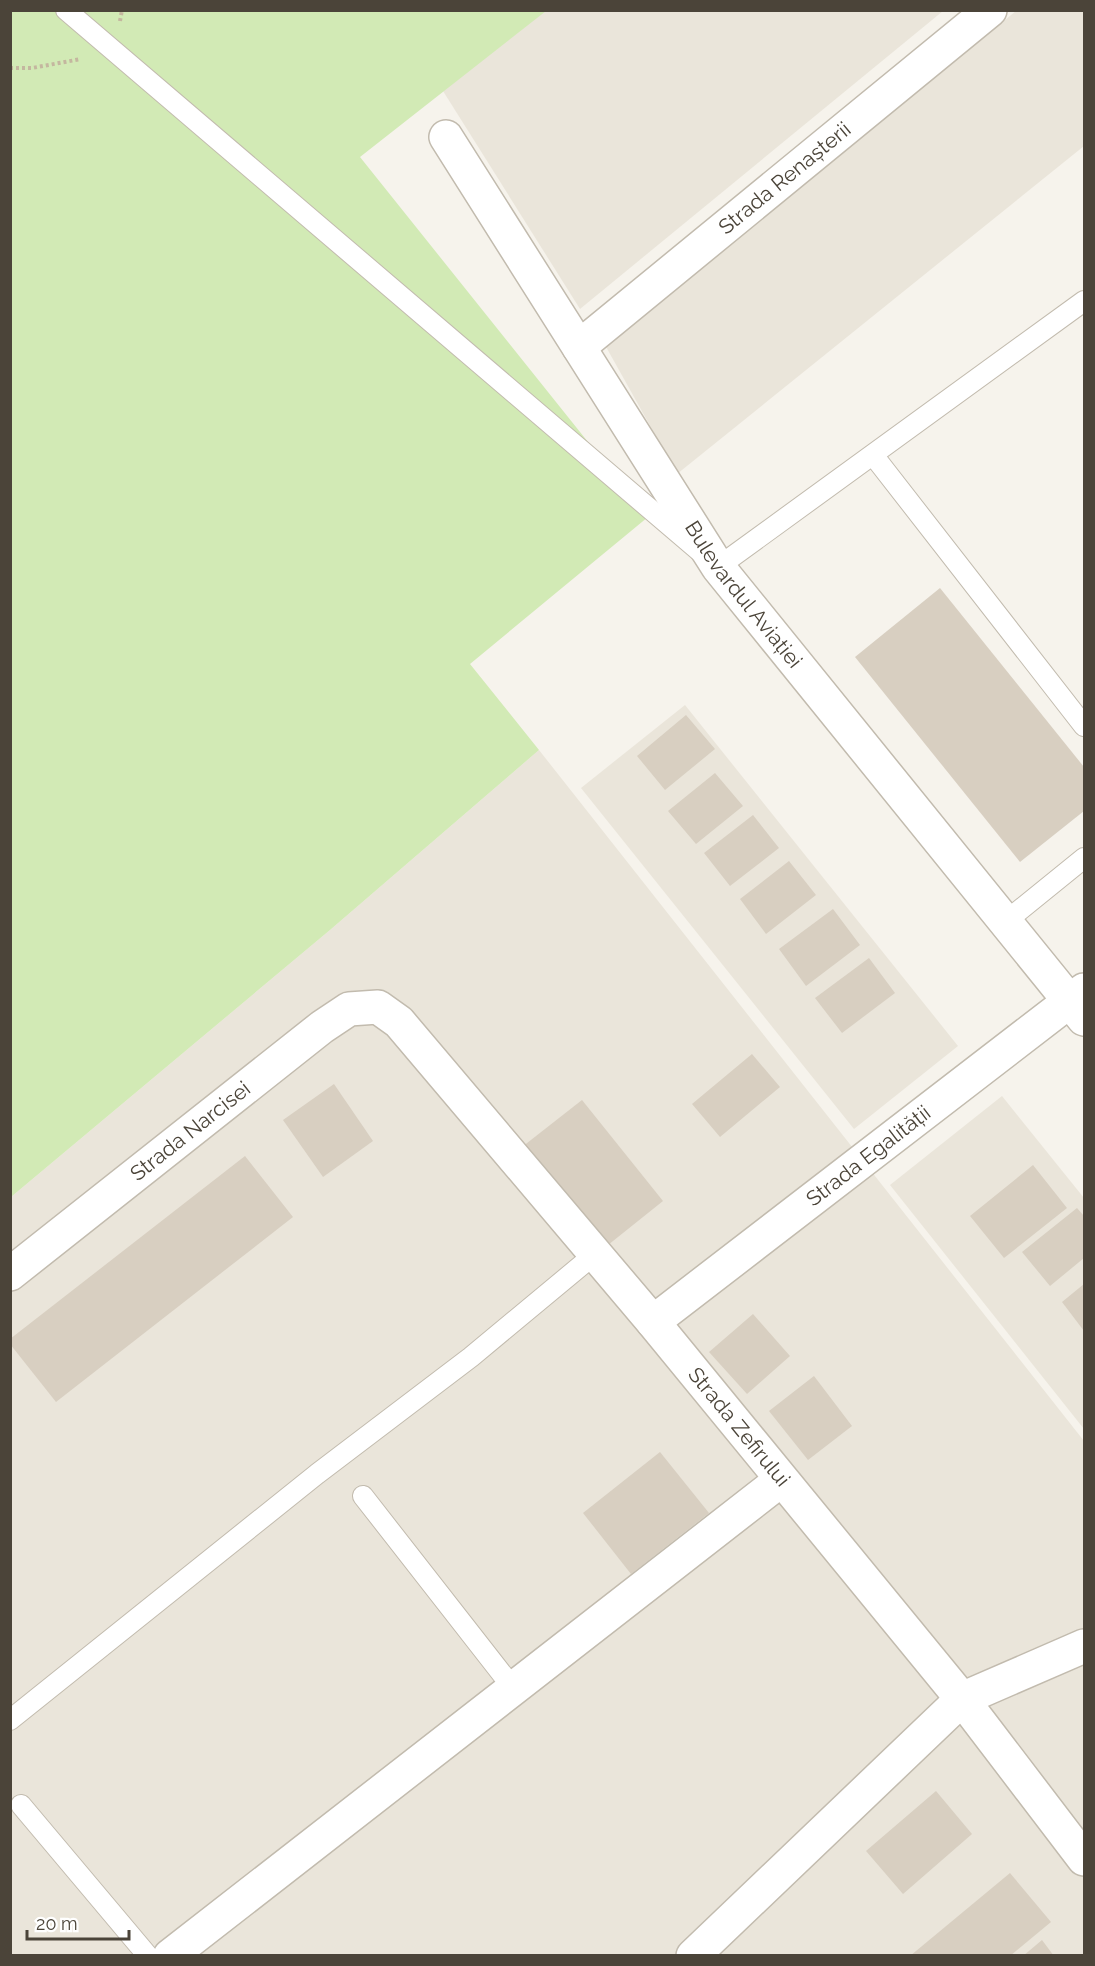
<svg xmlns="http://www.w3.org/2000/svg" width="1095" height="1966" font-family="Raleway,sans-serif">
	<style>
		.residential { fill: #eae5da }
		.green { fill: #d2eab5 }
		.building { fill: #d8cfc1 }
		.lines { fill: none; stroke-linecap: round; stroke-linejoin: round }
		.lane-casing { stroke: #c2bbae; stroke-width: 22 }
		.street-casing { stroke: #c2bbae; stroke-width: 36 }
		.path { stroke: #c4b79f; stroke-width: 4; stroke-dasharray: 3 3; stroke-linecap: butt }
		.lane { stroke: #fff; stroke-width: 20 }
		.street { stroke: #fff; stroke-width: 33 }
		.labels { text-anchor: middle; stroke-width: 4.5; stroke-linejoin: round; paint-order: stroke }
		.street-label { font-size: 21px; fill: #4b4439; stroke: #fff }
	</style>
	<rect width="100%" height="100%" fill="#f6f3ec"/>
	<!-- residential -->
	<g class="residential">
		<polygon points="546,10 943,10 943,11 580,309 443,91"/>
		<polygon points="1016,11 1084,11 1084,146 677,474 605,345"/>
		<polygon points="685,705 958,1046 854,1129 581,788"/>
		<polygon points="539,750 1084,1441 1084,1955 11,1956 11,1197 330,930"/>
		<polygon points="1002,1096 1084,1198 1084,1429 890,1185"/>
	</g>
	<!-- green -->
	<polygon class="green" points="11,11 546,11 360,157 648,517 470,664 539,750 330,930 11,1197"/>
	<!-- building -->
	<g class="building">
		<polygon points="940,588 1084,767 1084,811 1020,862 855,657"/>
		<polygon points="686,715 715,749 665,790 637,756"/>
		<polygon points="715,773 743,806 696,844 668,811"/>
		<polygon points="753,815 779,848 730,886 704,853"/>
		<polygon points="789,861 816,895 766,934 740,899"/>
		<polygon points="833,909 860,945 806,986 779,949"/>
		<polygon points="869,958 895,993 842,1033 815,998"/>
		<polygon points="752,1054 780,1087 720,1137 692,1104"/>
		<polygon points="334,1084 373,1141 323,1177 283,1120"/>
		<polygon points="582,1100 663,1201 603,1249 522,1147"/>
		<polygon points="245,1156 293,1217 56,1402 10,1344 10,1339"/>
		<polygon points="1033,1165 1067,1208 1004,1258 970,1216"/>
		<polygon points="1077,1208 1084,1216 1084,1258 1050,1286 1022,1252"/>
		<polygon points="1084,1284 1084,1331 1062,1302"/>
		<polygon points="753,1314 790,1356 747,1394 709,1352"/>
		<polygon points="814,1376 852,1426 808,1460 769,1411"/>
		<polygon points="660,1452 709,1513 631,1574 583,1513"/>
		<polygon points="936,1791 972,1834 903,1894 866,1851"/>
		<polygon points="1010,1873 1051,1922 1010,1956 910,1956"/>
		<polygon points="1042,1940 1054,1956 1023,1956"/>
	</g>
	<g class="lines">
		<defs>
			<g id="lane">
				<polyline points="66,10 718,567 1084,301"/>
				<polyline points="873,455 1084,726"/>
				<polyline points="1005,922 1084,858"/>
				<polyline points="363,1496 513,1688"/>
				<polyline points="10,1720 317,1474 471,1357 595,1254"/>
				<polyline points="21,1805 148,1956"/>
			</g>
			<g id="street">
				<path id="s1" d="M446,137l272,430 366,452"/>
				<path id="s2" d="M579,347l411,-337"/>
				<path id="s3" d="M10,1274l312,-247 27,-18 29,-2 21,15 254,300 309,377 122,160"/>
				<path id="s4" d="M653,1322l431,-332"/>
				<polyline points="170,1956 781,1480"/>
				<polyline points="693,1956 962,1699 1084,1646"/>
			</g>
		</defs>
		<!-- lane casing -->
		<use href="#lane" class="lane-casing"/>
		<!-- street casing -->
		<use href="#street" class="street-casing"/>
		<!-- path -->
		<g class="path">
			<polyline points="120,21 122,10"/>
			<polyline points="10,68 32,68 81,59"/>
		</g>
		<!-- lane -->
		<use href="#lane" class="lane"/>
		<!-- street -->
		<use href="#street" class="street"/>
	</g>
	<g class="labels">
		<!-- street labels -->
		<g class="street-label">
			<text dy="7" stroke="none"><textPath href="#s2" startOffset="266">Strada Renașterii</textPath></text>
			<text dy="7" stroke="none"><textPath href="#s1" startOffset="546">Bulevardul Aviației</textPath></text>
			<text dy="7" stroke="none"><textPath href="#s3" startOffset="230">Strada Narcisei</textPath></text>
			<text dy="7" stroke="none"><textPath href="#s4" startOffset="272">Strada Egalității</textPath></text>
			<text dy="7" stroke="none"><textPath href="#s3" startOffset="1014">Strada Zefirului</textPath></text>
		</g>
	</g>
	<!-- border -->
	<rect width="1095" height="1966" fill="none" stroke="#4b4439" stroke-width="24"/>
	<!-- scale -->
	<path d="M27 1930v9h102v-9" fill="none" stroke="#4b4439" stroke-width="3"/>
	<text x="36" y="1930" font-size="18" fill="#4b4439" stroke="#ffffff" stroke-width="4.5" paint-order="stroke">20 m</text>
</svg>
